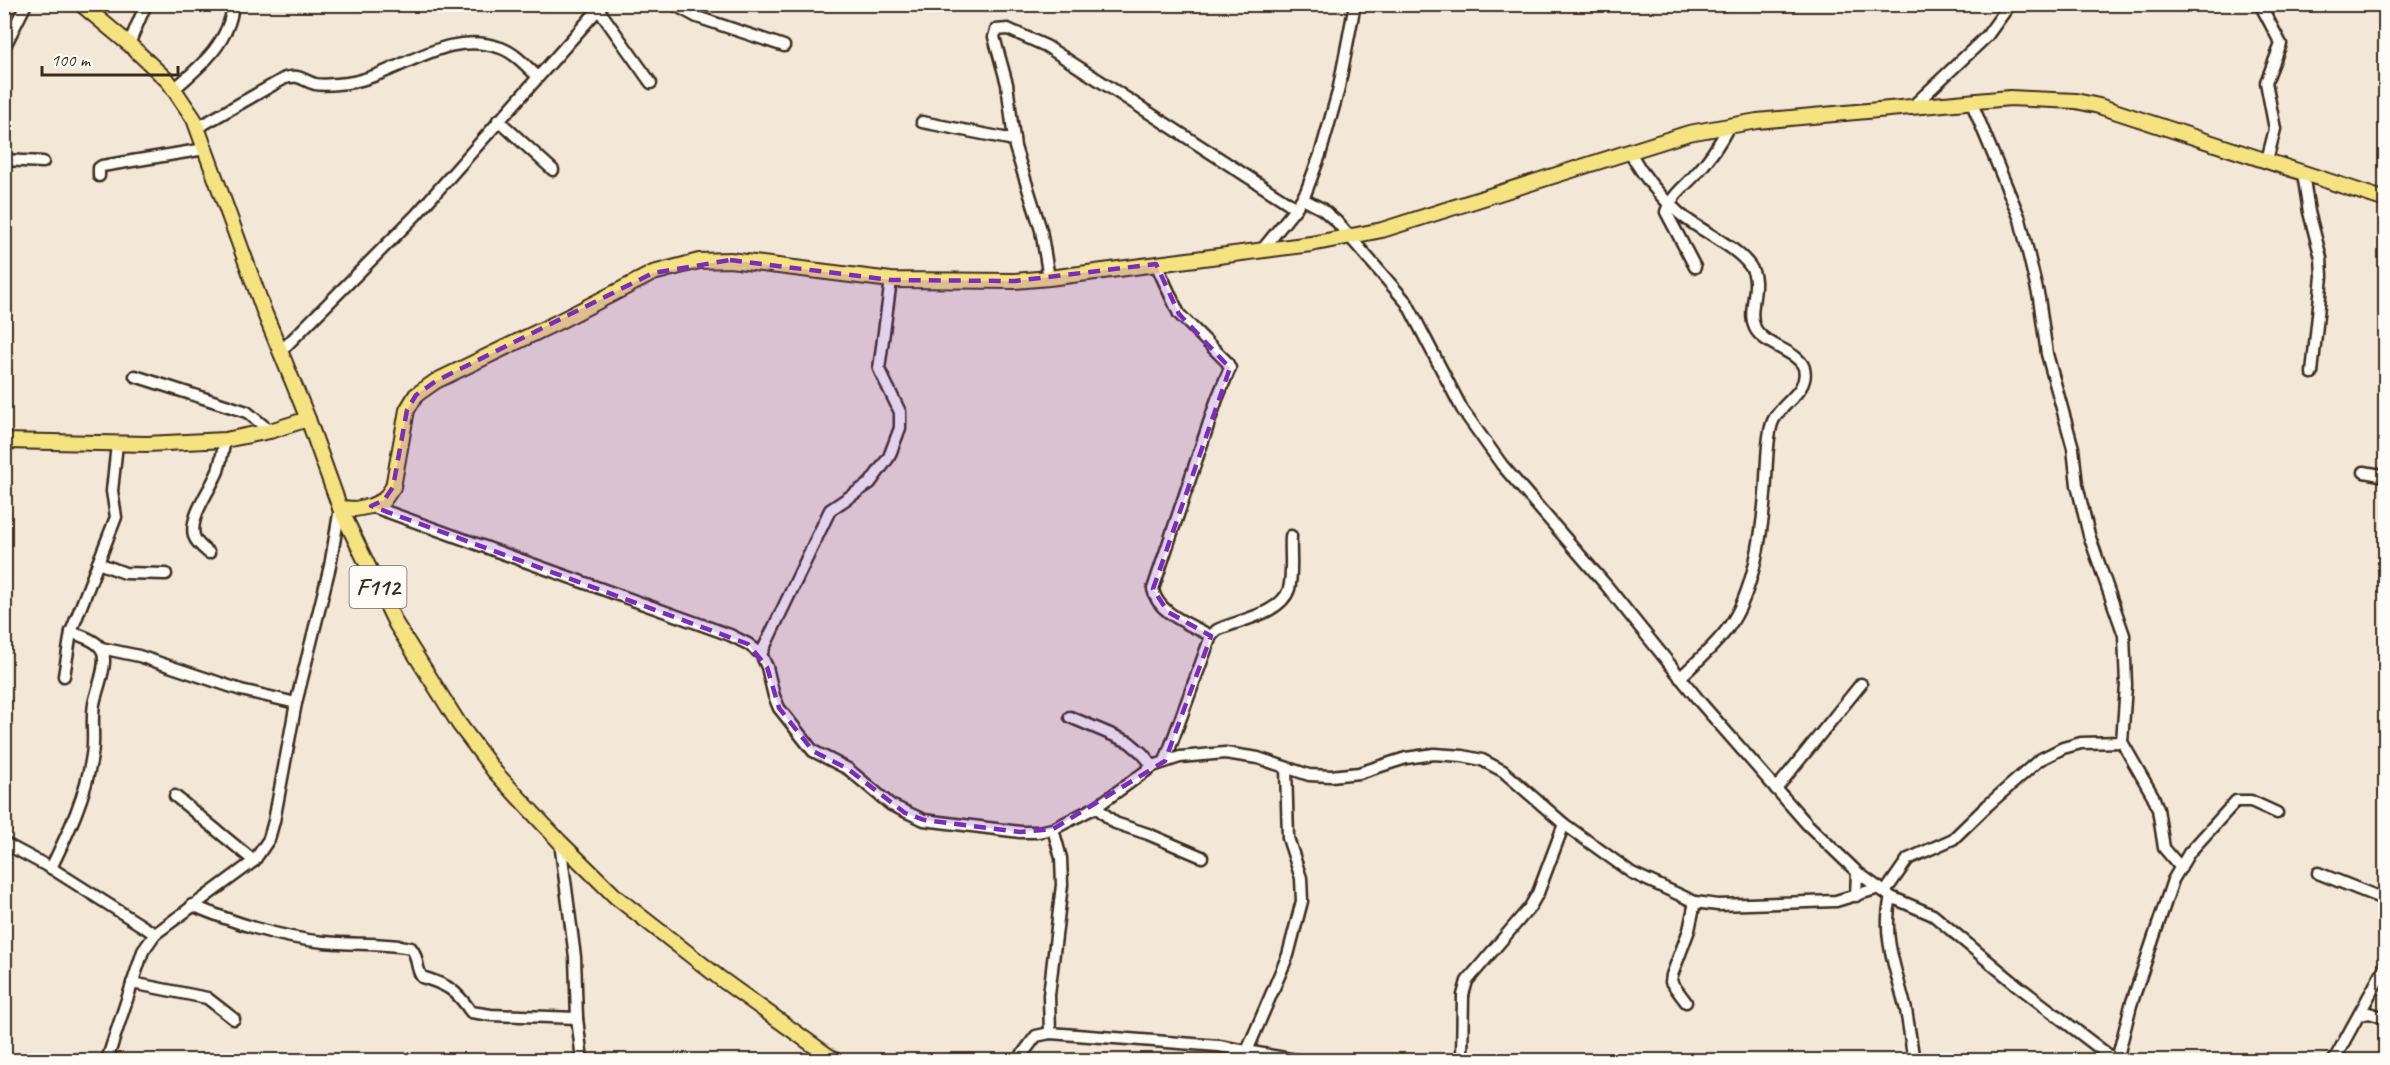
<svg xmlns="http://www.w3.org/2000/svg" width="2390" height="1065" font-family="Caveat,sans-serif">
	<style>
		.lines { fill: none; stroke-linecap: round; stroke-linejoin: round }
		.minor-casing { stroke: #3b2a1e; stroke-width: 15 }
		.major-casing { stroke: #3b2a1e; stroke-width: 18 }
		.minor { stroke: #fdfcf7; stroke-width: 10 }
		.major { stroke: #f5e381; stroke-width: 14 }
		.marked { fill: #7b2cbf; fill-opacity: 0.2; stroke: #7b2cbf; stroke-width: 4.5; stroke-dasharray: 12 8; stroke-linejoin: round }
		.labels { text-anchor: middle; stroke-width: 4.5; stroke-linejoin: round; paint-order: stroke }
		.shield { fill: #fdfcf7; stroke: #75695f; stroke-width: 1.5 }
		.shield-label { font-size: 24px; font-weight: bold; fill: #3b2a1e }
	</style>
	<rect width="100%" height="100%" fill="#f3e8d7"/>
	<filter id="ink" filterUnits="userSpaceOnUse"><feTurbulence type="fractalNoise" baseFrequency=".0167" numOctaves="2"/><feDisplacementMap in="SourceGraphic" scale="12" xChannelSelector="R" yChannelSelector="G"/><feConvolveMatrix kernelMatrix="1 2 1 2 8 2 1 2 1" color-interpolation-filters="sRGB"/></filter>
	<g filter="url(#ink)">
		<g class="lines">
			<defs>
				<g id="minor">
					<polyline points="673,4 697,17 784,46"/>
					<polyline points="2261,6 2281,44 2266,82 2275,129 2267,160"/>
					<polyline points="599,10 651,83"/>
					<polyline points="129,44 146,4"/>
					<polyline points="4,48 26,4"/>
					<path d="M174,89c27,-23 56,-47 59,-85"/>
					<polyline points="1971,101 2020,219 2039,298 2047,354 2073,448 2077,485 2089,535 2124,635 2126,685 2122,742 2153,796 2158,809 2164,848 2181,868"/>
					<polyline points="1913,106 1987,36 2010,4"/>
					<polyline points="498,120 553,170"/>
					<polyline points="922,122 1014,140"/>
					<path d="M197,128l88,-50c16,-4 16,2 30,6 10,2 22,0 32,-1 53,-8 98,-55 154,-35 14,5 25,18 36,28"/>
					<path d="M1629,151c14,25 30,45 51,63 20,17 55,31 70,52 13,18 -4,43 5,62 9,18 44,23 49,40 6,23 -23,35 -31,53 -7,15 -6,55 -8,73 -3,41 -12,100 -37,134 -13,18 -32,34 -48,50"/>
					<polyline points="4,160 43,162"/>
					<polyline points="2303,173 2309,212 2321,258 2322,276 2312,373"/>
					<polyline points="99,176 99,168 102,166 205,149"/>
					<polyline points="1303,199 1322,209 1337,222 1407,303 1462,409 1502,465 1606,585 1701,703 1807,824 1857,872 1891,897 1933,915 2018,986 2115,1060"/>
					<polyline points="1262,250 1296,208 1306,192 1320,155 1338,92 1355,4"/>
					<path d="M1156,264l23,50 48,48 3,6 -13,31 -64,190c4,25 39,36 58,47"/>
					<path d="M1695,267l-29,-55c5,-16 19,-26 30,-38 13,-14 24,-31 33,-48"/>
					<polyline points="1049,278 1041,230 1015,147 1007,84 994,37 996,30 1008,29 1046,46 1296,208"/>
					<polyline points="280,352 416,215 603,4"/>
					<polyline points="135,376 247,412 270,431"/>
					<polyline points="2364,472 2386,476"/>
					<polyline points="371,506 730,635 748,644 761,654 767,667 774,696 779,708 813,751 848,769 891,805 924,820 1020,832 1037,832 1053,829 1096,807 1153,766 1180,757 1225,753 1258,758 1309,775 1331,776 1359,773 1406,758 1434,754 1463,756 1482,760 1503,771 1564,824 1632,873 1695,902 1718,905 1836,901 1879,888"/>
					<path d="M209,553c-5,-4 -13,-10 -15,-17 -5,-20 17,-47 24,-65 3,-10 5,-21 7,-31"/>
					<polyline points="98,563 125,573 166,574"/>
					<polyline points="101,648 139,656 241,690 296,703"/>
					<polyline points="761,654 830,510 870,483 889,457 900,428 900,412 879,369 891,280"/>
					<polyline points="64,676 71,632 116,517 112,491 117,444"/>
					<polyline points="1070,717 1129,742 1142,753 1153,766"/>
					<path d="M1165,761l46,-125 6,-6c22,-10 64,-16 72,-41 4,-15 1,-37 2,-53"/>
					<polyline points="1776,789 1861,684"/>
					<polyline points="175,796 254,861"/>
					<polyline points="1096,807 1115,823 1148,834 1202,857"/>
					<polyline points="560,842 575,957 577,1018 582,1060"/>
					<polyline points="4,843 51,868 155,934"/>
					<path d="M51,868c18,-37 35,-72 41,-113 3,-17 -1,-34 2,-51 2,-13 15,-41 8,-54 -5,-10 -21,-14 -31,-18"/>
					<polyline points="2318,873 2386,900"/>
					<polyline points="1885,892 1908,859 1953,839 1988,805 2039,760 2063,748 2081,743 2122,742"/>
					<polyline points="1856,896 1857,872"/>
					<path d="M1891,897c-10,39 6,75 15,113 3,17 5,34 8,50"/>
					<path d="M192,905c39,17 89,33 132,37 29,3 59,0 87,6 8,9 4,19 11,29 26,8 34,13 49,35l20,3 86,3"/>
					<polyline points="132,983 207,998 234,1019"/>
					<polyline points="1686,1002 1671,982 1672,975 1689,930 1695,902"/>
					<polyline points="2359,1015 2369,1013 2386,1018"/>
					<polyline points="1050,1033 1049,995 1062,885 1061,858 1053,829"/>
					<polyline points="1247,1051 1288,955 1302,901 1301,878 1288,838 1286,768"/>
					<polyline points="107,1060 143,951 155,934 254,861 269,839 274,821 296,703 330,566 340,508"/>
					<polyline points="1018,1060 1036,1036 1050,1033 1219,1046 1296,1060"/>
					<polyline points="1462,1060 1463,995 1467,981 1530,907 1538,893 1564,824"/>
					<polyline points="2117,1060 2131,1005 2173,880 2189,853 2236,801 2251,801 2277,813"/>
					<polyline points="2334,1060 2386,965"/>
				</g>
				<g id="major">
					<polyline points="81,4 129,44 169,82 194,119 265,314 308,419 340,508 396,624 459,724 495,772 560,842 616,897 721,979 834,1060"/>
					<polyline points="4,441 147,444 225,440 270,431 308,419"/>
					<polyline points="340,508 355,509 371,506 384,500 393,487 407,410 416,395 436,381 558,322 653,273 699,261 730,260 891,280 1015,281 1049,278 1311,244 1382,230 1689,133 1757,121 2010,98 2076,101 2099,106 2386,200"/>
				</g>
			</defs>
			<!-- minor casing -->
			<use href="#minor" class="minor-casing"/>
			<!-- major casing -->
			<use href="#major" class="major-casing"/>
			<!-- minor -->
			<use href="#minor" class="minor"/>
			<!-- major -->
			<use href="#major" class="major"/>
		</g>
	</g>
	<!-- marked area -->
	<path class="marked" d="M730,260l161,20 124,1 141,-17 23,50 51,54 -77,221 15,23 43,24 -46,125 -112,68 -33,3 -96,-12 -19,-7 -57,-44 -35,-18 -34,-43 -12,-41 -19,-23 -377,-138 13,-6 9,-13 14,-77 9,-15 20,-14 217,-108z"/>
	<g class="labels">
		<!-- shield labels -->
		<rect class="shield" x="349.5" y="566" width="57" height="42" rx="4.5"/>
		<g class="shield-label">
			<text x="378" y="595">F112</text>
		</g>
	</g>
	<!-- margin -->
	<rect width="2390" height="1065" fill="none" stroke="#fdfcf7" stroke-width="24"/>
	<rect x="12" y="12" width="2366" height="1041" fill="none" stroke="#3b2a1e" stroke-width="2" filter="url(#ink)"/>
	<!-- scale -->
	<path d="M42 66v9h136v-9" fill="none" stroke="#3b2a1e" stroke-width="3"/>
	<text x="51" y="66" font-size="18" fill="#3b2a1e" stroke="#fdfcf7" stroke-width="4.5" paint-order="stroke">100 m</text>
</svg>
